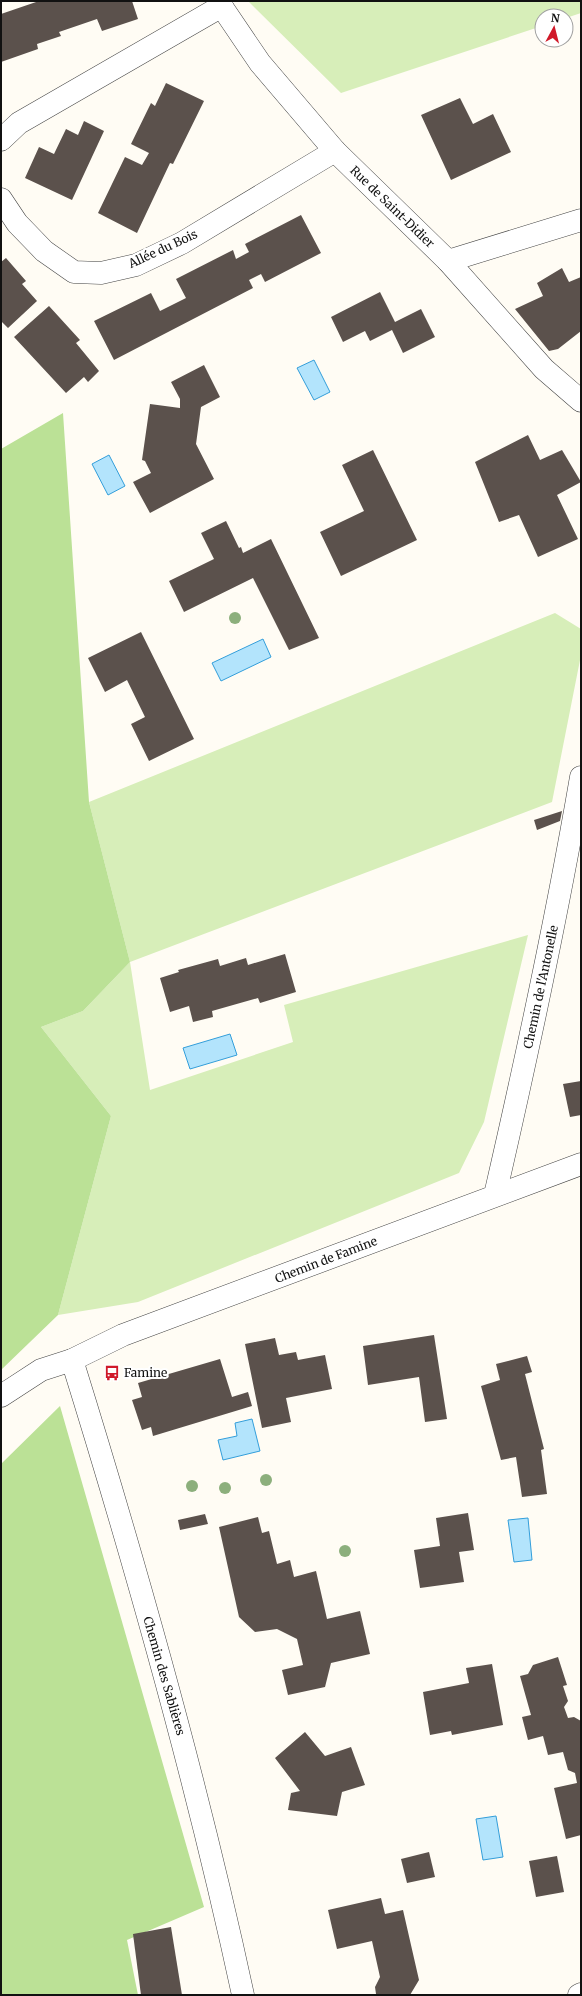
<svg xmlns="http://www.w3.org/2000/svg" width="582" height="1996" font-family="Merriweather,serif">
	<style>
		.green { fill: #d7eeb9 }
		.forest { fill: #bbe196 }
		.water { fill: #b3e4fc; stroke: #339eda }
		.building { fill: #5b514c }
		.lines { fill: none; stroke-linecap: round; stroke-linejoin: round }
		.minor-casing { stroke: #444; stroke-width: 23 }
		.minor { stroke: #fff; stroke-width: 22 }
		.tree { fill: #8caf7c }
		.labels { text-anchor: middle; stroke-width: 4; stroke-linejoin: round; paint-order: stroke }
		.street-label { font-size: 12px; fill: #111; stroke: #fff }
		.poi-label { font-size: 12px; fill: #111; stroke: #fff; text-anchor: start }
	</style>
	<rect width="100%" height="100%" fill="#fffcf4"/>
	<!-- green -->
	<g class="green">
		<polygon points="248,1 581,1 581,13 566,18 566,16 542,16 542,26 341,93"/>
		<polygon points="555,613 581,629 581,655 552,802 130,962 150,1090 293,1042 284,1005 528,935 484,1122 459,1173 138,1302 58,1315 111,1116 41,1027 83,1011 130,962 89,802"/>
	</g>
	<!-- forest -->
	<g class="forest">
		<polygon points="63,413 89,802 130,962 83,1011 41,1027 111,1116 58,1315 1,1370 1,449"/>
		<polygon points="60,1406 204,1907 127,1940 138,1995 1,1995 1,1464"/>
	</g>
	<!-- water -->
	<g class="water">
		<polygon points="314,360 330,392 314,400 297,368"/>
		<polygon points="109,455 125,486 108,495 92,464"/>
		<polygon points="263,639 271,657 221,681 212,663"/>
		<polygon points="230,1034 237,1055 190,1069 183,1048"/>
		<polygon points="252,1419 260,1451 223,1460 218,1440 237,1436 235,1423"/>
		<polygon points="528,1518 532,1560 514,1562 508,1520"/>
		<polygon points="496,1816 503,1857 483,1860 476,1819"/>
	</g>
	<!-- building -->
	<g class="building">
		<polygon points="39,1 132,1 138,19 102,31 97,19 59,32 61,36 37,44 38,49 1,62 1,14"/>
		<polygon points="166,83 204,101 173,164 170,163 137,233 98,213 125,157 142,165 149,153 131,144 151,103 155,106"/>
		<polygon points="460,98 473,124 493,114 511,152 451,180 421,115"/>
		<polygon points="84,121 104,131 72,200 25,178 39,147 54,154 66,129 78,135"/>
		<polygon points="301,215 321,253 265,282 261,274 249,280 253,288 114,360 94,321 151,293 160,311 186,298 176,279 233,250 236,259 249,252 245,244"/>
		<polygon points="6,258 26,281 22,284 37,301 8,328 1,321 1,262"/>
		<polygon points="562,268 569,282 581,277 581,331 558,349 549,351 515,309 543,296 537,283"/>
		<polygon points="380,292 395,322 421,309 435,337 403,353 392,330 370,341 365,331 343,342 331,317"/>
		<polygon points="49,306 80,340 76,343 99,371 88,382 84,377 66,393 14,337"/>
		<polygon points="204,365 220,397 201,407 196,444 214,479 150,513 133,482 151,473 145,461 142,460 150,404 180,408 180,399 171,382"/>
		<polygon points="528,435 540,460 562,450 581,482 557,495 578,539 538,557 519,515 499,522 475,462"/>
		<polygon points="373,450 417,540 341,576 320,532 364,511 342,465"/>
		<polygon points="226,521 239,548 241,547 243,553 271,539 319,638 289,650 253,578 184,612 169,581 214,559 201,533"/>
		<polygon points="141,632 194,739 149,761 131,724 145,717 127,680 105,692 88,658"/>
		<polygon points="562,811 560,821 537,830 534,820"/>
		<polygon points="285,954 296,992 260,1003 258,998 212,1011 213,1017 193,1022 189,1006 170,1012 160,978 179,972 178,970 218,959 220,966 246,958 248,965"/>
		<polygon points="581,1081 581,1115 570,1117 563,1084"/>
		<polygon points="434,1335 447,1419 425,1422 419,1377 368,1385 363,1346"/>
		<polygon points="275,1338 279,1355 296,1352 298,1360 325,1355 332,1389 286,1398 291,1422 262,1428 245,1344"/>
		<polygon points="527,1356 532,1372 525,1374 544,1449 541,1450 547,1494 522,1497 516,1457 501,1460 481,1386 500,1380 496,1364"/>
		<polygon points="220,1359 232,1397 248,1392 252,1406 153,1436 151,1427 142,1430 132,1400 142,1397 138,1383"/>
		<polygon points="468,1513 474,1550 459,1552 464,1582 420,1588 414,1550 440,1546 436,1518"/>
		<polygon points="205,1514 208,1524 180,1530 178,1520"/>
		<polygon points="258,1517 262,1533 269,1531 277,1564 290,1560 294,1577 316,1571 327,1619 360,1611 370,1654 331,1663 325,1687 288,1695 282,1670 303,1665 297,1639 277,1629 255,1632 239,1617 219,1527"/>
		<polygon points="558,1657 567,1685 563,1686 568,1701 564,1707 568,1718 574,1717 581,1721 581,1835 566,1839 554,1788 577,1783 575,1773 568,1770 563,1752 548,1755 543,1736 528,1740 522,1717 531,1715 520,1676 528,1674 533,1665"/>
		<polygon points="492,1664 503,1725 452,1735 451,1731 430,1735 423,1692 469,1683 466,1668"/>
		<polygon points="305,1732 325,1756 351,1747 365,1785 342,1792 337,1816 288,1810 291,1793 300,1791 275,1758"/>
		<polygon points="429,1852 435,1877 407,1883 401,1859"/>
		<polygon points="557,1856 564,1892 536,1897 529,1861"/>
		<polygon points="381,1898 385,1914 403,1910 419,1980 410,1995 376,1994 375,1987 380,1977 372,1941 337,1949 328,1910"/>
		<polygon points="171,1927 182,1995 141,1995 133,1934"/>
	</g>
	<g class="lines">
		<defs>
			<g id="minor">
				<polyline points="218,1 260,63 335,151 448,261 544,369 581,401"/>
				<polyline points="1,140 19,123 222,6"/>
				<polyline points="1,199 17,223 44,251 74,272 101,273 136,265 182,243 335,151"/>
				<polyline points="448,261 581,220"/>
				<path d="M495,1195c32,-139 62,-278 86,-418"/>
				<path d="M72,1360c65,209 125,421 171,635"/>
				<polyline points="1,1396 41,1370 72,1360 123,1335 581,1164"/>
				<polyline points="579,1995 581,1994"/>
			</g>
		</defs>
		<!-- minor casing -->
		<use href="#minor" class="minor-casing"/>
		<!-- minor -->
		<use href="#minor" class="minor"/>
	</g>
	<!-- trees -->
	<g class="tree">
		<circle cx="235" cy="618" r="6"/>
		<circle cx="266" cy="1480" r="6"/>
		<circle cx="192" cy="1486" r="6"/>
		<circle cx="225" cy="1488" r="6"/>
		<circle cx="345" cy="1551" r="6"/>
	</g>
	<!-- icons -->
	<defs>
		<symbol id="bus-bare" viewBox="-9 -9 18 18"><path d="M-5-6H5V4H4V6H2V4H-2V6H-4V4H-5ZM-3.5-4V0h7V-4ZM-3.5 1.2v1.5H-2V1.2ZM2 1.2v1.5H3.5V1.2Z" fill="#d01929" stroke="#fff" stroke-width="2.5" paint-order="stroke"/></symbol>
	</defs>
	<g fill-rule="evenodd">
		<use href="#bus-bare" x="101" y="1362" width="22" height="22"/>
	</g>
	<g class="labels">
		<!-- street labels -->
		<g class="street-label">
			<text transform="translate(392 207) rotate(44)" y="4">Rue de Saint-Didier</text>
			<text transform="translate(163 249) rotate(-25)" y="4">Allée du Bois</text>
			<text transform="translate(541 987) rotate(-78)" y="4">Chemin de l'Antonelle</text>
			<text transform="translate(326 1260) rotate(-21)" y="4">Chemin de Famine</text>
			<text transform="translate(164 1676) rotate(74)" y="4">Chemin des Sablières</text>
		</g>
		<!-- poi labels -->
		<g class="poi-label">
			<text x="124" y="1377">Famine</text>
		</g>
	</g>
	<!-- border -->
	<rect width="582" height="1996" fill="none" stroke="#111111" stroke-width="4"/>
	<!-- north arrow -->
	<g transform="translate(554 28) rotate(7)"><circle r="19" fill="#ffffff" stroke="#a0a0a0"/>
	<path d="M0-3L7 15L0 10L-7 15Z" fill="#d01929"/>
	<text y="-6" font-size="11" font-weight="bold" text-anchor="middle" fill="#111111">N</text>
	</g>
</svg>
